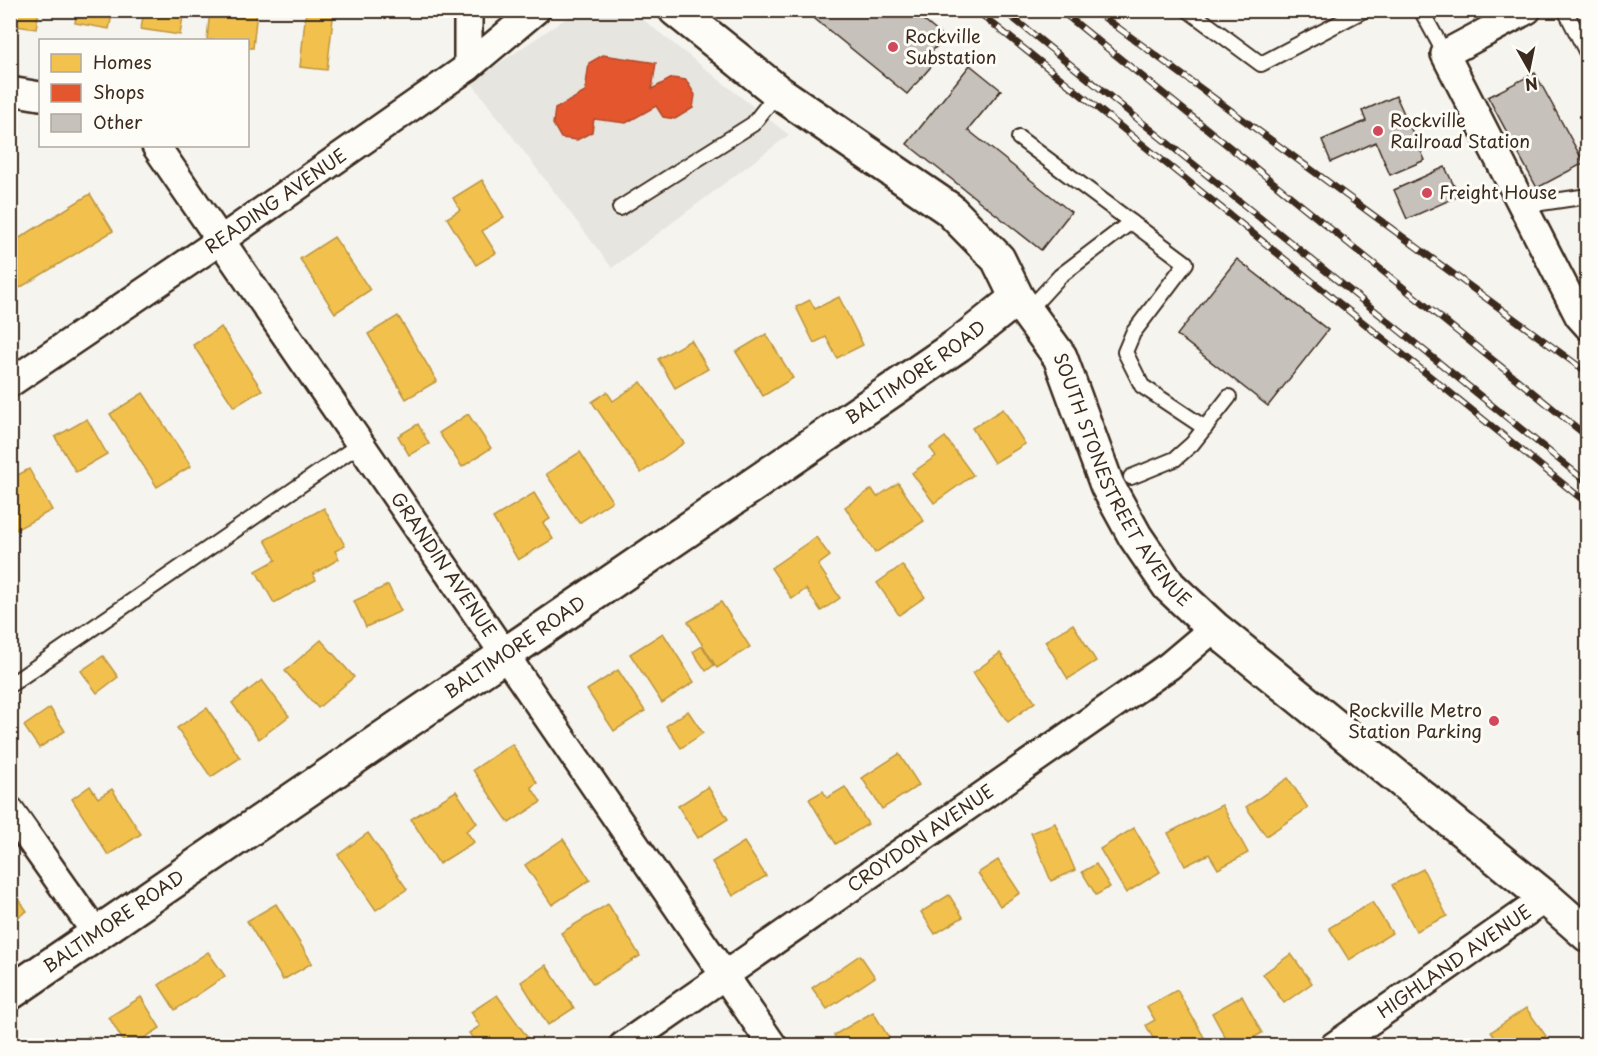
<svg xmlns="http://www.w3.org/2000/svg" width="1598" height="1056" font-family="'Playpen Sans',sans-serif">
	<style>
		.built { fill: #e7e5df }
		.homes { fill: #f2c14e; stroke: #bb9440; stroke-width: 1.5 }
		.shops { fill: #e4572e; stroke: #b14a29; stroke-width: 1.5 }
		.building { fill: #c7c1bb; stroke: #3b2a1e; stroke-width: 1.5 }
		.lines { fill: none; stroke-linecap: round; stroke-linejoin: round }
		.lane-casing { stroke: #3b2a1e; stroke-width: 18 }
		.street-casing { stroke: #3b2a1e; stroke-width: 32 }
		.secondary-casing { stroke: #3b2a1e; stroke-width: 38 }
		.lane { stroke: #fdfcf7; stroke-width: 14 }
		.street { stroke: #fdfcf7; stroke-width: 27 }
		.secondary { stroke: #fdfcf7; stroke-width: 33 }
		.rail-casing { stroke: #3b2a1e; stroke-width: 7 }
		.rail { stroke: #fdfcf7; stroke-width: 4.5; stroke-dasharray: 14; stroke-linecap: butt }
		.poi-dot { fill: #d1495b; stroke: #fdfcf7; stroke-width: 2 }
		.labels { text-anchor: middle; stroke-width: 6; stroke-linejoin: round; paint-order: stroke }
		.poi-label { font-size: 18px; fill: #3b2a1e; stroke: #fdfcf7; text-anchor: start }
		.street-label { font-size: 18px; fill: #3b2a1e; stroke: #fdfcf7 }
	</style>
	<rect width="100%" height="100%" fill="#f5f4ee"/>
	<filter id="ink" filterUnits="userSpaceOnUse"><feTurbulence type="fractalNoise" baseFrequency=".0167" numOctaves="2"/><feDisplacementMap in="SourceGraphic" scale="12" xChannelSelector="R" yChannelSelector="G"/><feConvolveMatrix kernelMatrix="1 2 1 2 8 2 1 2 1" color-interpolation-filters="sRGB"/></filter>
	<g filter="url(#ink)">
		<!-- built -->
		<polygon class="built" points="577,11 632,11 789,135 612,268 471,82"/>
		<!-- homes -->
		<g class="homes">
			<polygon points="10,10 39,10 36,29 10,25"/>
			<polygon points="77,10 113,10 109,29 75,23"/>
			<polygon points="144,10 184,10 180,35 141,29"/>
			<polygon points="210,10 257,10 253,48 248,48 248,40 207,40"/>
			<polygon points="306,10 334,10 327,70 300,67"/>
			<polygon points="379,10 413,10 412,15"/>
			<polygon points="482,180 504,217 482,231 496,253 476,265 447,218 460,210 453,198"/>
			<polygon points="90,194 113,231 13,292 10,244"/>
			<polygon points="334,237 370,290 335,313 300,259"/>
			<polygon points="839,297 863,345 837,358 826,337 814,343 796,307 810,300 815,309"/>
			<polygon points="398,316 437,381 406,399 368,334"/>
			<polygon points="221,327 262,390 234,407 193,345"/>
			<polygon points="766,334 793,378 763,396 736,352"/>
			<polygon points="691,340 708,369 675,388 658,359"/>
			<polygon points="641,382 684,443 641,473 592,402 607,392 613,401"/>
			<polygon points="143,393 191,466 157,487 110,414"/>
			<polygon points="1003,409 1025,444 994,463 972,428"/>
			<polygon points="468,414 491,448 462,467 439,433"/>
			<polygon points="87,419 107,454 76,472 55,437"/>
			<polygon points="418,424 429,444 409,455 398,436"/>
			<polygon points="945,437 973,475 934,503 912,473 936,456 930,448"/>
			<polygon points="580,452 612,501 579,523 546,474"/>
			<polygon points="29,469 52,510 10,533 10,479"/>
			<polygon points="898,483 924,521 875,553 845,507 872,489 877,497"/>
			<polygon points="534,493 550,519 543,523 553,539 518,560 493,518"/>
			<polygon points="324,508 345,546 335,551 339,559 313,574 316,580 274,603 256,571 276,560 265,540"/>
			<polygon points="816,537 830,556 818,565 840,598 821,611 806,589 792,599 771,568"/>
			<polygon points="902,565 925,597 899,615 877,583"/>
			<polygon points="388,585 401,611 366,627 354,601"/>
			<polygon points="721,602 750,647 717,668 688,622"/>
			<polygon points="1073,624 1096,661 1068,679 1045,641"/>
			<polygon points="663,633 694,682 662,703 630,654"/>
			<polygon points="321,640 354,677 318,708 285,671"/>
			<polygon points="702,646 714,665 706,671 693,652"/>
			<polygon points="1000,653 1035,702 1008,722 973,673"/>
			<polygon points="103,656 118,677 97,693 81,671"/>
			<polygon points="618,670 645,711 614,731 587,690"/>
			<polygon points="262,680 289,716 259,739 232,703"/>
			<polygon points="50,708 65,731 39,748 24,726"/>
			<polygon points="207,708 240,758 211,777 177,728"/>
			<polygon points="688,711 703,733 681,748 666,726"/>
			<polygon points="512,744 537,783 531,787 541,802 509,823 473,770"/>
			<polygon points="899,754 919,785 882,809 862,778"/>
			<polygon points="1288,778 1308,808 1266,836 1246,807"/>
			<polygon points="90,786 98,798 112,789 141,834 108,855 72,799"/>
			<polygon points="708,787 728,819 698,838 678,806"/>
			<polygon points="845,787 868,824 836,844 809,799 823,791 827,798"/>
			<polygon points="456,791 477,823 466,831 474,842 439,864 411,819"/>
			<polygon points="1222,805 1248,853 1218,869 1209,854 1185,866 1168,833"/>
			<polygon points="1055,823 1075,870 1051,881 1031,833"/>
			<polygon points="1134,828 1160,872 1126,893 1100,849"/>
			<polygon points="368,833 407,889 376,910 338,855"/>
			<polygon points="563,839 590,880 552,905 525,865"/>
			<polygon points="744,842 766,876 733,896 712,862"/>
			<polygon points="998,860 1020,893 1000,906 978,873"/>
			<polygon points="1096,864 1110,887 1096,895 1082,872"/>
			<polygon points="1423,869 1447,916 1416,931 1392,885"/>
			<polygon points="10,886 27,911 10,922"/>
			<polygon points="949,895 963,917 935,934 921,912"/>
			<polygon points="1372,902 1392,933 1349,960 1329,928"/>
			<polygon points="276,904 312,963 283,980 247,921"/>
			<polygon points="608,904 640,956 593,984 561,933"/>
			<polygon points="208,952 225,976 175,1010 159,985"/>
			<polygon points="1291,954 1312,983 1284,1003 1263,974"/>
			<polygon points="860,955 875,977 827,1009 812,988"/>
			<polygon points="546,965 574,1008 548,1025 521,982"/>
			<polygon points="1177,990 1209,1046 1157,1046 1146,1025 1155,1020 1147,1007"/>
			<polygon points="497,995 528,1038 518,1046 478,1046 469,1033 480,1026 471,1012"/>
			<polygon points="1242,996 1262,1033 1239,1046 1230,1046 1212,1013"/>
			<polygon points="141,997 160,1028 132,1046 126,1046 109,1017"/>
			<polygon points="1526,1008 1546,1036 1533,1046 1500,1046 1491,1032"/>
			<polygon points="873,1012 891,1041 884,1046 840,1046 834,1035"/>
			<polygon points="89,1036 96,1046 75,1046"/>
		</g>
		<!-- shops -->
		<polygon class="shops" points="603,55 656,63 652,89 672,78 686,80 695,95 693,108 675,119 663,117 656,106 626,123 594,119 592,132 577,140 561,138 553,124 555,109 585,92 589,63"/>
		<!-- building -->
		<g class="building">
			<polygon points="804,10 911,10 945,38 927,56 935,62 907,94"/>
			<polygon points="970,65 1001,90 968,130 1071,212 1041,250 907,144"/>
			<polygon points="1535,73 1584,163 1537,188 1488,97"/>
			<polygon points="1396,96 1425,160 1390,175 1376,142 1331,162 1322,140 1366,121 1362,111"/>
			<polygon points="1445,167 1459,196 1407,219 1394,190"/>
			<polygon points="1237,259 1328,330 1268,406 1177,335"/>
		</g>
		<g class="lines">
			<defs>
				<g id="lane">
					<polyline points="1188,10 1261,64 1364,10"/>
					<polyline points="1421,10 1445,54"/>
					<polyline points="1565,10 1588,55"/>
					<polyline points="1019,138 1186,263 1133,333 1125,352 1142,386 1205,428"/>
					<polyline points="1521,206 1588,196"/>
					<polyline points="620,208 753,124 778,92"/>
					<polyline points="1027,312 1060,276 1131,222"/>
					<polyline points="1131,477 1175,459 1192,444 1229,397"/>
					<polyline points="10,685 360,444"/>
				</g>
				<g id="street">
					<polyline points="1527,10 1445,54 1579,316 1588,326"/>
					<polyline points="468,67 468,10"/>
					<polyline points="10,91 40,96"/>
					<path id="s1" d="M156,146l617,900"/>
					<path id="s2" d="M10,383l211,-143 247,-173 68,-57"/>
					<polyline points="10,811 96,933"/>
					<path id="s3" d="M623,1046l546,-380 45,-38"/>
					<path id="s4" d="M1334,1046l212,-148"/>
				</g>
				<g id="secondary">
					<path id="s5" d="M676,10l102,82 171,117 49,50 19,39 43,59 47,128 28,51 34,50 45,42 332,270 42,37"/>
					<path id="s6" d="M10,993l948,-648 59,-47"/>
				</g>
			</defs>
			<!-- lane casing -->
			<use href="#lane" class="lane-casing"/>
			<!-- street casing -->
			<use href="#street" class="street-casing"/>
			<!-- secondary casing -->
			<use href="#secondary" class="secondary-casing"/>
			<!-- lane -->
			<use href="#lane" class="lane"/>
			<!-- street -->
			<use href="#street" class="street"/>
			<!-- secondary -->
			<use href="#secondary" class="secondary"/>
			<defs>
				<g id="rail">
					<polyline points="976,10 1588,504"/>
					<polyline points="1003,10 1588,483"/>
					<polyline points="1060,10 1588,437"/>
					<polyline points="1094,10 1588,373"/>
				</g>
			</defs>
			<!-- rail casing -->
			<use href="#rail" class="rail-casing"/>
			<!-- rail -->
			<use href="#rail" class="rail"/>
		</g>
	</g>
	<!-- markers -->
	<g class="poi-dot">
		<circle cx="893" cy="47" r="6"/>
		<circle cx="1378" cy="131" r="6"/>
		<circle cx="1427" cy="193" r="6"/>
		<circle cx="1494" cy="721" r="6"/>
	</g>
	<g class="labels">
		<!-- poi labels -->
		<g class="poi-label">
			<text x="905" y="43">Rockville<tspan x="905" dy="21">Substation</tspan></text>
			<text x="1390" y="127">Rockville<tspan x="1390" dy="21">Railroad Station</tspan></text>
			<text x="1439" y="199">Freight House</text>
			<text x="1482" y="717" text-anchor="end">Rockville Metro<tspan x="1482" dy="21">Station Parking</tspan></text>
		</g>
		<!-- street labels -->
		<g class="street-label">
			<text dy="6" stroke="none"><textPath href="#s2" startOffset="322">READING AVENUE</textPath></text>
			<text dy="6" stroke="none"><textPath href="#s6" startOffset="1098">BALTIMORE ROAD</textPath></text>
			<text dy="6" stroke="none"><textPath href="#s5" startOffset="663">SOUTH STONESTREET AVENUE</textPath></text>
			<text dy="6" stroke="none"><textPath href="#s1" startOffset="508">GRANDIN AVENUE</textPath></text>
			<text dy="6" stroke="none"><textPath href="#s6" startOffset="612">BALTIMORE ROAD</textPath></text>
			<text dy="6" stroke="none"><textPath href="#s3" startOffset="363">CROYDON AVENUE</textPath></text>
			<text dy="6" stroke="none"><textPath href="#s6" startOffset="126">BALTIMORE ROAD</textPath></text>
			<text dy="6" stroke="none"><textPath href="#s4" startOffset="147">HIGHLAND AVENUE</textPath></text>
		</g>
	</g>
	<!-- margin -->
	<rect width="1598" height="1056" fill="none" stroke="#fdfcf7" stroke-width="36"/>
	<rect x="18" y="18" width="1562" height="1020" fill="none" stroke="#3b2a1e" stroke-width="2" filter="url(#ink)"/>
	<!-- legend -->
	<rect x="39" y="39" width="210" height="108" fill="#fdfcf7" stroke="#afa8a0" stroke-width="1.5"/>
	<rect x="51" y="54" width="30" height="18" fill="#f2c14e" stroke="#afa8a0" stroke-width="1.5"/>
	<text x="93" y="69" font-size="18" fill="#3b2a1e">Homes</text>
	<rect x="51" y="84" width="30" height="18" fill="#e4572e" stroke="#afa8a0" stroke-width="1.5"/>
	<text x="93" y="99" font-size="18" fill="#3b2a1e">Shops</text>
	<rect x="51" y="114" width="30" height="18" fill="#c7c1bb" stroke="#afa8a0" stroke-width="1.5"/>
	<text x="93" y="129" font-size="18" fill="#3b2a1e">Other</text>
	<!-- north arrow -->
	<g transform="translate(1529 69) rotate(171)" stroke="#fdfcf7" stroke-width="4.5" paint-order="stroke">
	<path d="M0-4.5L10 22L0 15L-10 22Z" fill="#3b2a1e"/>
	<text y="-9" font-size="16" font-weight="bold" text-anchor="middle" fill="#3b2a1e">N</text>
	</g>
</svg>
